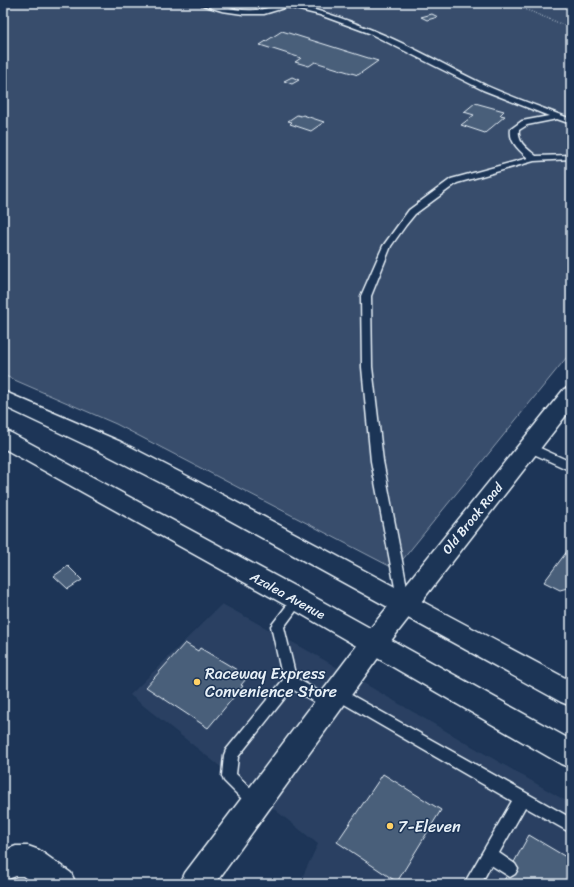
<svg xmlns="http://www.w3.org/2000/svg" width="574" height="887" font-family="Sriracha,sans-serif">
	<style>
		.built { fill: #2a4162 }
		.green { fill: #374d6c; stroke: #909fb2 }
		.building { fill: #495e7a; stroke: #e8f1f8 }
		.lines { fill: none; stroke-linecap: round; stroke-linejoin: round }
		.service-casing { stroke: #e8f1f8; stroke-width: 3 }
		.minor-casing { stroke: #e8f1f8; stroke-width: 3 }
		.tertiary-casing { stroke: #e8f1f8; stroke-width: 3 }
		.secondary-casing { stroke: #e8f1f8; stroke-width: 3 }
		.path { stroke: #e8f1f8; stroke-width: 1.5; stroke-dasharray: 0.5 2; stroke-linecap: butt }
		.service { fill: #1d3557; fill-rule: evenodd }
		.minor { fill: #1d3557; fill-rule: evenodd }
		.tertiary { fill: #1d3557; fill-rule: evenodd }
		.secondary { fill: #1d3557; fill-rule: evenodd }
		.poi-dot { fill: #ffd166; stroke: #1d3557; stroke-width: 1.5 }
		.labels { text-anchor: middle; stroke-width: 3; stroke-linejoin: round; paint-order: stroke }
		.street-label { font-size: 13px; fill: #e8f1f8; stroke: #1d3557 }
		.near-poi-label { font-size: 16px; fill: #e8f1f8; stroke: #1d3557; text-anchor: start }
	</style>
	<rect width="100%" height="100%" fill="#1d3557"/>
	<filter id="ink" filterUnits="userSpaceOnUse"><feTurbulence type="fractalNoise" baseFrequency=".025" numOctaves="2"/><feDisplacementMap in="SourceGraphic" scale="8" xChannelSelector="R" yChannelSelector="G"/><feConvolveMatrix kernelMatrix="1 2 1 2 8 2 1 2 1" color-interpolation-filters="sRGB"/></filter>
	<g filter="url(#ink)">
		<!-- built -->
		<polygon class="built" points="222,604 312,653 571,804 571,884 299,884 318,844 130,695"/>
		<!-- green -->
		<polygon class="green" points="3,3 571,3 571,352 395,569 116,424 3,375"/>
		<!-- building -->
		<g class="building">
			<polygon points="432,14 438,17 427,20 421,17"/>
			<polygon points="282,31 378,61 358,75 315,62 309,66 295,62 301,58 260,45"/>
			<polygon points="292,77 299,80 292,84 284,81"/>
			<polygon points="475,103 504,111 500,115 505,116 485,133 461,125 474,115 464,112"/>
			<polygon points="297,115 301,116 303,115 324,122 311,131 290,124 292,122 288,121"/>
			<polygon points="571,546 571,587 560,590 544,582"/>
			<polygon points="68,566 82,580 68,589 54,576"/>
			<polygon points="185,643 198,651 200,648 237,670 235,673 246,679 241,685 243,686 208,728 146,687"/>
			<polygon points="383,774 441,810 397,882 337,842"/>
			<polygon points="529,835 571,860 571,876 567,884 502,884"/>
		</g>
		<g class="lines">
			<defs>
				<g id="service">
					<path d="M196,3c20,0 39,9 59,7 9,0 32,-8 35,-7 27,7 56,16 82,27 40,16 77,38 115,56 27,12 56,22 84,33v5l-14,-5 -30,6 -8,5c-2,13 9,19 17,26l35,-1v4l-37,2 -77,22 -42,31 -9,11 -15,21 -20,50 1,71 11,94 27,142 -2,4 -4,1 -4,-1 -2,-4 -27,-142 -9,-94 -1,-71 22,-50 26,-36 42,-31 77,-21c-9,-8 -19,-16 -17,-29l11,-8 27,-5 -66,-26 -114,-57 -49,-18 -33,-8 -23,7h-21l-21,-3z"/>
					<polygon points="529,443 571,462 571,471 525,450 523,447 525,444"/>
					<polygon points="298,595 302,596 304,600 284,627 296,678 334,700 336,704 334,708 329,710 292,689 238,757 236,774 260,797 262,802 260,807 255,809 250,807 224,781 222,776 224,755 226,750 283,680 271,626 294,596"/>
					<polygon points="337,687 571,818 571,833 525,807 499,853 515,864 518,869 515,874 510,877 491,865 481,884 464,884 512,801 332,697 330,693 332,689"/>
				</g>
				<g id="minor">
					<polygon points="374,632 383,635 387,643 383,651 215,884 180,884 185,873 365,635"/>
					<polygon points="16,846 28,846 39,850 71,873 76,884 34,884 23,876 16,876 3,881 3,851"/>
				</g>
				<polygon id="tertiary" points="571,387 571,409 383,651 374,654 365,651 361,643 365,635 564,389"/>
				<g id="secondary">
					<polygon points="3,391 121,442 189,477 571,681 571,706 561,702 173,489 105,454 3,406"/>
					<polygon points="3,430 11,433 307,593 571,740 571,768 561,764 289,607 3,448"/>
				</g>
			</defs>
			<!-- service casing -->
			<use href="#service" class="service-casing"/>
			<!-- minor casing -->
			<use href="#minor" class="minor-casing"/>
			<!-- tertiary casing -->
			<use href="#tertiary" class="tertiary-casing"/>
			<!-- secondary casing -->
			<use href="#secondary" class="secondary-casing"/>
			<!-- path -->
			<polyline class="path" points="510,3 571,28"/>
			<!-- service -->
			<use href="#service" class="service"/>
			<!-- minor -->
			<use href="#minor" class="minor"/>
			<!-- tertiary -->
			<use href="#tertiary" class="tertiary"/>
			<!-- secondary -->
			<use href="#secondary" class="secondary"/>
		</g>
	</g>
	<!-- markers -->
	<g class="poi-dot">
		<circle cx="197" cy="682" r="4"/>
		<circle cx="390" cy="826" r="4"/>
	</g>
	<g class="labels">
		<!-- street labels -->
		<g class="street-label">
			<text transform="translate(472 518) rotate(-51)" y="5">Old Brook Road</text>
			<text transform="translate(288 595) rotate(29)" y="5">Azalea Avenue</text>
		</g>
		<!-- near-poi labels -->
		<g class="near-poi-label">
			<text x="205" y="679">Raceway Express<tspan x="205" dy="18">Convenience Store</tspan></text>
			<text x="398" y="832">7-Eleven</text>
		</g>
	</g>
	<!-- margin -->
	<rect width="574" height="887" fill="none" stroke="#1d3557" stroke-width="16"/>
	<rect x="8" y="8" width="558" height="871" fill="none" stroke="#e8f1f8" stroke-width="1.5" filter="url(#ink)"/>
</svg>
